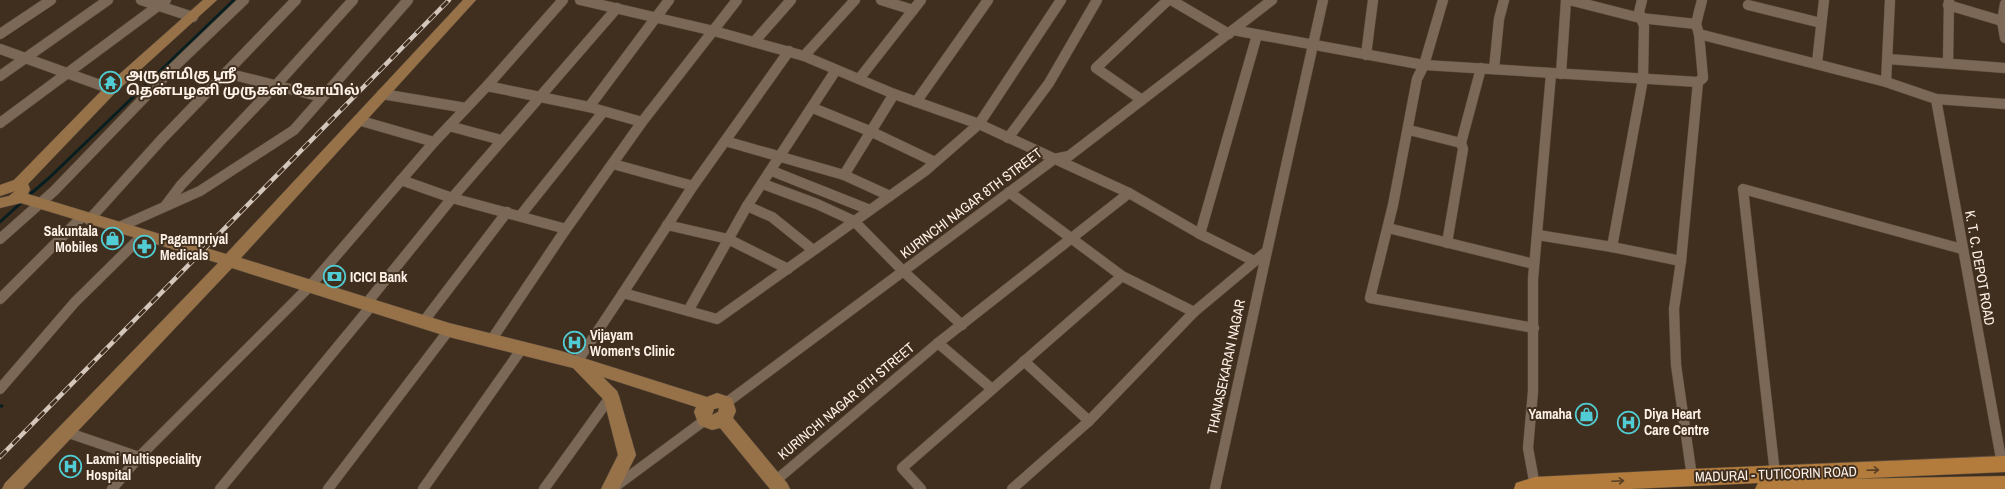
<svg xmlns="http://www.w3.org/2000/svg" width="2005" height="489" font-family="'Archivo Narrow','Noto Sans Tamil',sans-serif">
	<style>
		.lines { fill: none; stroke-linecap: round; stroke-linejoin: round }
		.stream { stroke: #071e20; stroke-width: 3 }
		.street-casing { stroke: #5a4c3d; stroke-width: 11 }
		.secondary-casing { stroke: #5a4c3d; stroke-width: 1 }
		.primary-casing { stroke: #5a4c3d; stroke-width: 1 }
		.street { stroke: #7b6856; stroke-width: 10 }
		.secondary { fill: #977249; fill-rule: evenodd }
		.primary { fill: #b37c3d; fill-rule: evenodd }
		.rail-casing { stroke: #d3c6bb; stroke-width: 4.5 }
		.rail { stroke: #402f1f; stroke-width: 3; stroke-dasharray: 9; stroke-linecap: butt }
		.oneway { stroke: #573e25 }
		.labels { text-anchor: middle; stroke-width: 4; stroke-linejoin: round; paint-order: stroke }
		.poi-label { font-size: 14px; font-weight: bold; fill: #fef2e8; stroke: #402f1f; text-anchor: start }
		.street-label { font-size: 14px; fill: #fef2e8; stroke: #402f1f }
	</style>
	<rect width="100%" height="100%" fill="#402f1f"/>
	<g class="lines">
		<!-- stream -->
		<g class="stream">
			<polyline points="28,196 49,178 234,0"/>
			<polyline points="0,222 23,201"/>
			<polyline points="0,406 2,406"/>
		</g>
		<defs>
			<g id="street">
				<polyline points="141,0 193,17"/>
				<polyline points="580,0 714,31 804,56 894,94 979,124 1129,193 1200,234 1254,261"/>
				<polyline points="881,0 913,10"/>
				<polyline points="1171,0 1229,34"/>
				<polyline points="1443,0 1424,65 1417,79 1393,205 1370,298 1534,328"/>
				<polyline points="1569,0 1640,18 1696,24"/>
				<polyline points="2005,4 2002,21 2005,38"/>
				<polyline points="1748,5 1821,23"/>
				<polyline points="1948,5 2002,21"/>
				<polyline points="1233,30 1424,65 1698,82 1703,78 1699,34 1696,24 1702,0"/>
				<polyline points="0,34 51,0"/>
				<polyline points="1699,34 1886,82 1936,99 2005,104"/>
				<polyline points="754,42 791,0"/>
				<polyline points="0,49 111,89"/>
				<polyline points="1366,55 1373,0"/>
				<polyline points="804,56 855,0"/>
				<polyline points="1888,59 2005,68"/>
				<polyline points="1817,63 1824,0"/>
				<polyline points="1948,63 1949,0"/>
				<polyline points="1494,69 1499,19 1504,0"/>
				<polyline points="226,73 322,97"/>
				<polyline points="1561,74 1566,0"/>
				<polyline points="0,76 108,0"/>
				<polyline points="859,79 921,0"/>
				<polyline points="1886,82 1890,0"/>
				<polyline points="487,86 563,0"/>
				<polyline points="382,94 466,108"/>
				<polyline points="1936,99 2002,464"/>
				<polyline points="1142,100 1096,68 1168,0"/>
				<polyline points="916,102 988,0"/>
				<polyline points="589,107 669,0"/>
				<polyline points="813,108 872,132 935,162"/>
				<polyline points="358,120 434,142"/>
				<polyline points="642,122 737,0"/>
				<polyline points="0,123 166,0"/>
				<polyline points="449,126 501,140"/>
				<polyline points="1409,130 1461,143"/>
				<polyline points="1008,138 1049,83 1097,0"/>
				<polyline points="725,141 844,175 890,196"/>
				<polyline points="613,164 693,186"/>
				<polyline points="772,171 870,210"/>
				<polyline points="844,175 894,94"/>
				<polyline points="401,180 452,198 566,229"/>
				<polyline points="763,184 817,204 854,221 903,271 962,325"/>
				<polyline points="1009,192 1122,276 1194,312"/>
				<polyline points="166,205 181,185 277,84 353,0"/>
				<polyline points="747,206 772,217 813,250"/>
				<polyline points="520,216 603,112"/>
				<polyline points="89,220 161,140 296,0"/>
				<polyline points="667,225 728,239 788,269"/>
				<polyline points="117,228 200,191 294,130 408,0"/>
				<polyline points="1388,228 1534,264"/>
				<polyline points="1200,234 1257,35"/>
				<polyline points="1538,235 1612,247 1643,79 1644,26 1639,12 1642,0"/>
				<polyline points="0,239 54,191 174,67 244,0"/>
				<polyline points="1447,243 1463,149 1461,143 1481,68"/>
				<polyline points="1612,247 1681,261"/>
				<polyline points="623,293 693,186 789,51"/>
				<polyline points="0,299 82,217"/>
				<polyline points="366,304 452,198 617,8"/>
				<polyline points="688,311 747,206 836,70"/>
				<polyline points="424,321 507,212"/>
				<polyline points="938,343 992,389"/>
				<polyline points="1024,361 1089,421"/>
				<polyline points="577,362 623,293 717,319 925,171 979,124 1061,0"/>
				<polyline points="0,389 75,302 142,236"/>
				<polyline points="726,403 1054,159 1069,156 1272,0"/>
				<polyline points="66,432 139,457 112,489"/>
				<polyline points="139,457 310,286 434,142 487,86 589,107 642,122 566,229 490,342"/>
				<polyline points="1775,474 1743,189 1962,249"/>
				<polyline points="1692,477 1676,365 1674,309 1681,261 1698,82"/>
				<polyline points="774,482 938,343 1129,193"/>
				<polyline points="1535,486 1528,448 1533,391 1533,279 1551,74"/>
				<polyline points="220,489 372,305"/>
				<polyline points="328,489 449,330"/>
				<polyline points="423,489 523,347"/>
				<polyline points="544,489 611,396"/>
				<polyline points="612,489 705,420"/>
				<polyline points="921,489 902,468 1122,276"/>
				<polyline points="1012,489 1089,421 1194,312 1267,251 1323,0"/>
				<polyline points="1215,489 1267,251"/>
			</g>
			<path id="secondary" d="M203,0h14l-101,92 -88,92 2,5 -2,5 198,60 237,-254h13l-235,258 208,65 112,28 146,46 10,-4 15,5 4,13 -3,7 54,65 3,6h-20l-50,-61 -8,2 -13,-5 -5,-13 2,-5 -93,-30 14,14 2,5 17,59 -17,34h-18l17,-34 -14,-55 -31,-32 -124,-31 -217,-69 -209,221h-21l3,-6 213,-220 -197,-60 -21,5v-10l9,-2 6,-5 -15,5v-11l14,-5 92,-94zM719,408l-1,4 -6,3 2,-6z"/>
			<polygon id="primary" points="2005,456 2005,472 1846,479 2005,476 2005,489 1755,489 1758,483 1631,489 1514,489 1516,483 1535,477 1692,469"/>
		</defs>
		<!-- street casing -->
		<use href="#street" class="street-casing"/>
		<!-- secondary casing -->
		<use href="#secondary" class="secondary-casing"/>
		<!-- primary casing -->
		<use href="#primary" class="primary-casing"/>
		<!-- street -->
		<use href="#street" class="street"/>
		<!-- secondary -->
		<use href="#secondary" class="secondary"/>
		<!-- primary -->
		<use href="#primary" class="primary"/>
		<defs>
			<polyline id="rail" points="0,457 449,0"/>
		</defs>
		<!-- rail casing -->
		<use href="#rail" class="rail-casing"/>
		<!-- rail -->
		<use href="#rail" class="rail"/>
	</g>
	<!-- one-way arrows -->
	<defs><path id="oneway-shaft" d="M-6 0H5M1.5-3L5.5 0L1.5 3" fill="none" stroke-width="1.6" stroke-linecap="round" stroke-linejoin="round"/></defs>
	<g class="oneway">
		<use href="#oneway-shaft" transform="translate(1873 470) rotate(-2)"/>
		<use href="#oneway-shaft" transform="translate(1618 481) rotate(-3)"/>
	</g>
	<!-- icons -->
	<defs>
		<symbol id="temple-ring" viewBox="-11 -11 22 22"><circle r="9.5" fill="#402f1f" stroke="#51ccd4" stroke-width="1.5"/><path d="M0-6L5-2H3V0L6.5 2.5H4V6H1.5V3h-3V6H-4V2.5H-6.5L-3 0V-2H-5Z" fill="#51ccd4"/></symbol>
		<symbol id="shop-ring" viewBox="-11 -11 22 22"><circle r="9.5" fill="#402f1f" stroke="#51ccd4" stroke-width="1.5"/><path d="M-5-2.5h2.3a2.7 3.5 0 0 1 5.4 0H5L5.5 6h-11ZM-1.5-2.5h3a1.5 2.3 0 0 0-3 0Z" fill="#51ccd4"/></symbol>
		<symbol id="pharmacy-ring" viewBox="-11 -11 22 22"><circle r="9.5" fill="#402f1f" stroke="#51ccd4" stroke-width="1.5"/><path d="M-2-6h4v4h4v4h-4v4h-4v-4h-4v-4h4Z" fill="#51ccd4"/></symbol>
		<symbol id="bank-ring" viewBox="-11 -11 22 22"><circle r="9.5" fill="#402f1f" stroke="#51ccd4" stroke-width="1.5"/><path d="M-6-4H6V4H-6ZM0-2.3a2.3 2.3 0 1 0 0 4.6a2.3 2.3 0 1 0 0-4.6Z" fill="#51ccd4"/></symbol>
		<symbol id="hospital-ring" viewBox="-11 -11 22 22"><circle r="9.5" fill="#402f1f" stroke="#51ccd4" stroke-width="1.5"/><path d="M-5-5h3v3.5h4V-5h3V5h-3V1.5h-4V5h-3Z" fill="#51ccd4"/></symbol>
	</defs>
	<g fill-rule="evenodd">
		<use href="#temple-ring" x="98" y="70" width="25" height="25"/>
		<use href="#shop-ring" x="100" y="226" width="25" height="25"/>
		<use href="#pharmacy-ring" x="132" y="234" width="25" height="25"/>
		<use href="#bank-ring" x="322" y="264" width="25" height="25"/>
		<use href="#hospital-ring" x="562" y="330" width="25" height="25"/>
		<use href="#shop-ring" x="1574" y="402" width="25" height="25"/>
		<use href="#hospital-ring" x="1616" y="410" width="25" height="25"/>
		<use href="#hospital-ring" x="58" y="454" width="25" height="25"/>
	</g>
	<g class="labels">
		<!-- poi labels -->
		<g class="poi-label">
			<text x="126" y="79">அருள்மிகு ஶ்ரீ<tspan x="126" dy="16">தென்பழனி முருகன் கோயில்</tspan></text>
			<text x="98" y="236" text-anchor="end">Sakuntala<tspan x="98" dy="16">Mobiles</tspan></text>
			<text x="160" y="244">Pagampriyal<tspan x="160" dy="16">Medicals</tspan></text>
			<text x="350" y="282">ICICI Bank</text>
			<text x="590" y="340">Vijayam<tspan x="590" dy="16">Women's Clinic</tspan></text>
			<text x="1572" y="419" text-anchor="end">Yamaha</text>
			<text x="1644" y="419">Diya Heart<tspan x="1644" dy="16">Care Centre</tspan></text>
			<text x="86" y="464">Laxmi Multispeciality<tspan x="86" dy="16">Hospital</tspan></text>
		</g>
		<!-- street labels -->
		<g class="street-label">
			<text transform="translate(971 203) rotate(-37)" y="5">KURINCHI NAGAR 8TH STREET</text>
			<text transform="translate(1980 268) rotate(80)" y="5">K. T. C. DEPOT ROAD</text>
			<text transform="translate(1226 367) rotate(-78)" y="5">THANASEKARAN NAGAR</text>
			<text transform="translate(846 401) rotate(-40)" y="5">KURINCHI NAGAR 9TH STREET</text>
			<text transform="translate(1776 474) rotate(-2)" y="5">MADURAI - TUTICORIN ROAD</text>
		</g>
	</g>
</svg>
